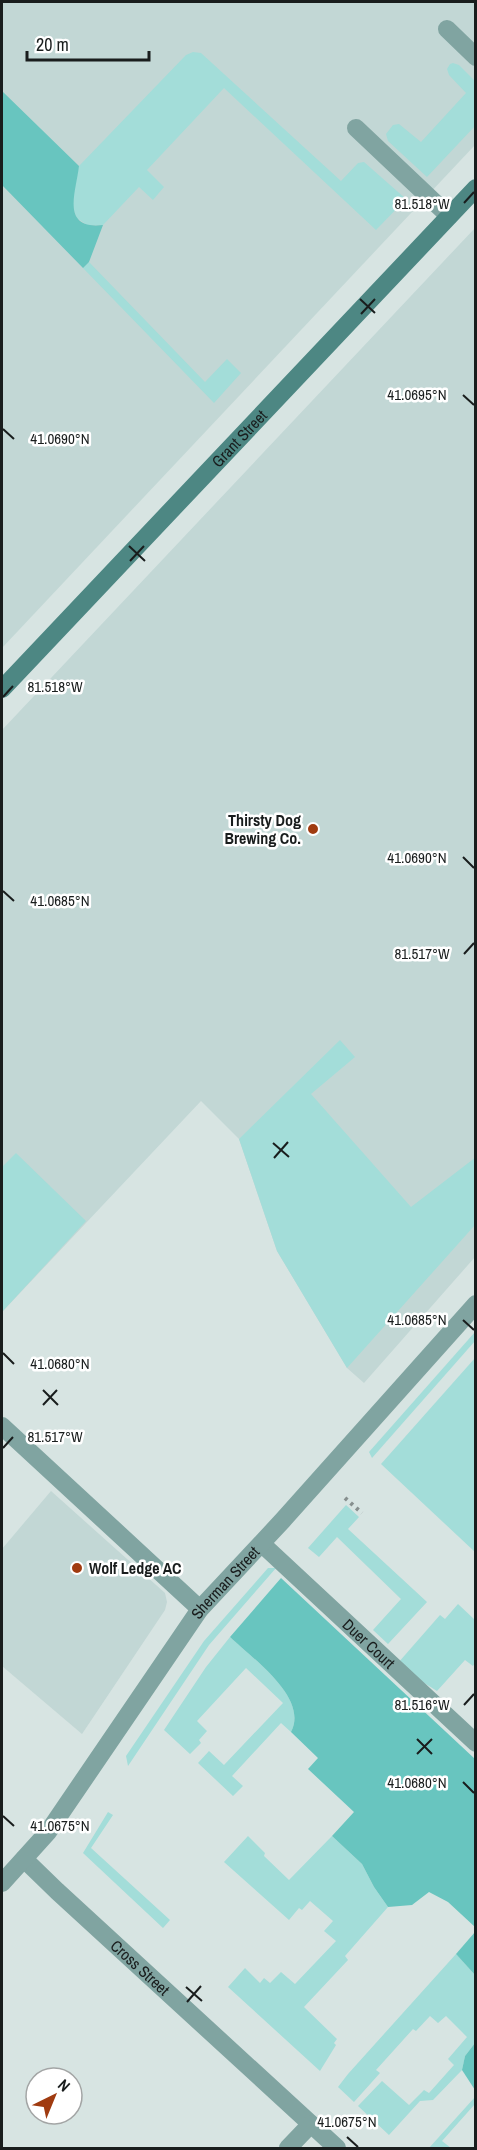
<svg xmlns="http://www.w3.org/2000/svg" width="477" height="2150" font-family="'Archivo Narrow',sans-serif">
	<style>
		.built { fill: #c2d7d5 }
		.green { fill: #a3ddd9 }
		.forest { fill: #68c5bf }
		.lines { fill: none; stroke-linecap: round; stroke-linejoin: round }
		.path { stroke: #868f8e; stroke-width: 4; stroke-dasharray: 3 4.5; stroke-linecap: butt }
		.lane { stroke: #80a4a1; stroke-width: 18 }
		.street { stroke: #80a4a1; stroke-width: 18 }
		.secondary { stroke: #4d8783; stroke-width: 18 }
		.ticks { fill: none; stroke: #191d1d; stroke-width: 2 }
		.poi-dot { fill: #a03b10; stroke: #fff; stroke-width: 2 }
		.labels { text-anchor: middle; stroke-width: 5; stroke-linejoin: round; paint-order: stroke }
		.street-label { font-size: 16px; fill: #191d1d; stroke: #fff }
		.poi-label { font-size: 16px; font-weight: bold; fill: #191d1d; stroke: #fff; text-anchor: end }
		.ticks-label { font-size: 15px; text-anchor: middle; fill: #191d1d; stroke: #fff; stroke-width: 5; stroke-linejoin: round; paint-order: stroke }
	</style>
	<rect width="100%" height="100%" fill="#d7e4e2"/>
	<!-- built -->
	<g class="built">
		<polygon points="2,2 475,2 475,145 2,648"/>
		<polygon points="475,228 475,1257 364,1383 347,1368 277,1251 239,1139 201,1101 2,1312 2,730"/>
		<polygon points="51,1491 165,1593 167,1602 165,1610 82,1734 2,1666 2,1549"/>
	</g>
	<!-- green -->
	<g class="green">
		<polygon points="193,52 201,53 341,181 358,163 364,162 406,199 376,230 224,88 147,170 164,187 153,200 139,187 103,225 87,225 77,218 74,211 72,203 73,196 79,166 186,55"/>
		<polygon points="453,63 459,65 475,81 475,126 427,177 388,141 386,134 393,125 399,124 421,142 466,93 449,75 447,69 450,64"/>
		<polygon points="89,262 205,382 227,359 241,373 214,403 83,268"/>
		<polygon points="340,1040 355,1057 311,1094 411,1207 476,1157 475,1225 347,1368 277,1251 239,1139"/>
		<polygon points="16,1153 86,1221 2,1312 2,1167"/>
		<polygon points="475,1332 475,1341 372,1458 369,1452"/>
		<polygon points="475,1358 475,1552 381,1464"/>
		<polygon points="346,1505 359,1517 348,1529 427,1602 388,1644 373,1630 401,1599 337,1537 319,1557 308,1548"/>
		<polygon points="268,1568 276,1568 209,1645 128,1766 126,1756 204,1641"/>
		<polygon points="458,1604 475,1620 475,1663 473,1666 465,1660 437,1691 413,1676 398,1663 440,1615 445,1619"/>
		<path d="M230,1637c23,22 79,61 61,95l-10,-9 -49,53 11,10 -10,10 -35,-33 11,-12 15,14 59,-62 -37,-35 -49,53 10,10 -8,9 2,3 -11,11 -26,-24 42,-63z"/>
		<polygon points="108,1812 113,1815 91,1848 170,1920 163,1928 83,1853"/>
		<polygon points="248,1836 265,1853 264,1856 289,1880 332,1836 362,1864 374,1887 388,1907 345,1956 348,1960 304,2007 337,2039 334,2043 336,2045 320,2071 228,1987 245,1968 260,1983 264,1978 270,1983 281,1972 295,1984 336,1941 324,1931 333,1921 310,1901 302,1910 299,1908 289,1920 224,1862"/>
		<polygon points="456,1954 475,1975 475,2043 465,2056 462,2070 433,2100 420,2101 389,2135 358,2106 382,2081 409,2105 424,2090 429,2093 454,2065 448,2059 467,2037 446,2016 438,2023 430,2016 416,2031 413,2029 376,2070 380,2073 354,2102 338,2087 348,2074"/>
		<polygon points="475,2097 475,2104 442,2141 451,2148 429,2148"/>
	</g>
	<!-- forest -->
	<g class="forest">
		<path d="M2,91l77,75c-3,26 -19,64 24,59l-14,37 -6,6 -81,-83z"/>
		<path d="M281,1578l194,181v168l-27,-25 -19,-10 -17,13 -24,2 -14,-20 -12,-23 -30,-28 22,-24 -46,-43 10,-11 -27,-26c18,-34 -38,-73 -61,-95z"/>
		<polygon points="475,1932 475,1975 456,1954"/>
		<polygon points="475,2043 475,2090 462,2070 465,2056"/>
	</g>
	<g class="lines">
		<!-- path -->
		<polyline class="path" points="345,1498 362,1513"/>
		<!-- lane -->
		<g class="lane">
			<polyline points="447,29 476,57"/>
			<polyline points="356,128 449,216"/>
			<path id="s1" d="M262,1544l214,199"/>
		</g>
		<!-- street -->
		<g class="street">
			<polyline points="2,1426 200,1609"/>
			<path id="s2" d="M24,1859l33,32 280,257"/>
			<path id="s3" d="M2,1883l46,-51 152,-223 83,-89 193,-216"/>
			<polyline points="288,2148 311,2124"/>
		</g>
		<!-- secondary -->
		<path class="secondary" id="s4" d="M2,689l474,-501"/>
	</g>
	<!-- ticks -->
	<path class="ticks" d="M464,203l10,-11M360,299l15,14M361,314l14,-15M463,395l11,10M3,429l11,10M129,546l16,15M130,561l14,-15M3,697l10,-11M463,857l11,11M3,891l11,10M464,954l10,-11M273,1143l16,14M274,1158l14,-16M463,1320l11,10M3,1353l11,11M43,1390l15,15M43,1405l14,-15M3,1448l10,-11M464,1705l10,-11M417,1739l15,15M417,1754l15,-15M463,1782l11,11M3,1816l11,10M186,1987l16,14M187,2002l14,-16M347,2137l11,10"/>
	<!-- markers -->
	<g class="poi-dot">
		<circle cx="313" cy="829" r="6"/>
		<circle cx="77" cy="1568" r="6"/>
	</g>
	<g class="labels">
		<!-- street labels -->
		<g class="street-label">
			<text dy="6" stroke="none"><textPath href="#s4" startOffset="345">Grant Street</textPath></text>
			<text dy="6" stroke="none"><textPath href="#s3" startOffset="375">Sherman Street</textPath></text>
			<text dy="6" stroke="none"><textPath href="#s1" startOffset="146">Duer Court</textPath></text>
			<text dy="6" stroke="none"><textPath href="#s2" startOffset="159">Cross Street</textPath></text>
		</g>
		<!-- poi labels -->
		<g class="poi-label">
			<text x="301" y="826">Thirsty Dog<tspan x="301" dy="18">Brewing Co.</tspan></text>
			<text x="89" y="1574" text-anchor="start">Wolf Ledge AC</text>
		</g>
	</g>
	<g class="ticks-label">
		<text x="422" y="209">81.518°W</text>
		<text x="417" y="400">41.0695°N</text>
		<text x="60" y="444">41.0690°N</text>
		<text x="55" y="692">81.518°W</text>
		<text x="417" y="863">41.0690°N</text>
		<text x="60" y="906">41.0685°N</text>
		<text x="422" y="959">81.517°W</text>
		<text x="417" y="1325">41.0685°N</text>
		<text x="60" y="1369">41.0680°N</text>
		<text x="55" y="1442">81.517°W</text>
		<text x="422" y="1710">81.516°W</text>
		<text x="417" y="1788">41.0680°N</text>
		<text x="60" y="1831">41.0675°N</text>
		<text x="347" y="2127">41.0675°N</text>
	</g>
	<!-- border -->
	<rect width="477" height="2150" fill="none" stroke="#191d1d" stroke-width="6"/>
	<!-- north arrow -->
	<g transform="translate(54 2096) rotate(43)"><circle r="28" fill="#ffffff" stroke="#a3a5a5" stroke-width="1.5"/>
	<path d="M0-4.5L10 22L0 15L-10 22Z" fill="#a03b10"/>
	<text y="-9" font-size="16" font-weight="bold" text-anchor="middle" fill="#191d1d">N</text>
	</g>
	<!-- scale -->
	<path d="M27 51v9h122v-9" fill="none" stroke="#191d1d" stroke-width="3"/>
	<text x="36" y="51" font-size="18" fill="#191d1d" stroke="#ffffff" stroke-width="4.5" paint-order="stroke">20 m</text>
</svg>
